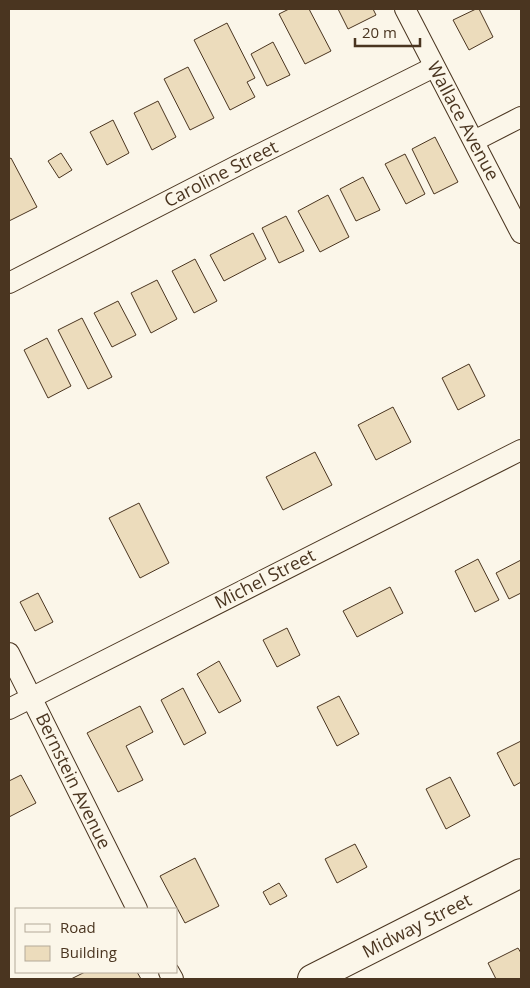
<svg xmlns="http://www.w3.org/2000/svg" width="530" height="988" font-family="'Open Sans',sans-serif">
	<style>
		.building { fill: #ecdcbc; stroke: #4a3520 }
		.lines { fill: none; stroke-linecap: round; stroke-linejoin: round }
		.street-casing { stroke: #4a3520; stroke-width: 22 }
		.secondary-casing { stroke: #4a3520; stroke-width: 30 }
		.street { stroke: #fbf6e9; stroke-width: 20 }
		.secondary { stroke: #fbf6e9; stroke-width: 28 }
		.labels { text-anchor: middle; stroke-width: 4; stroke-linejoin: round; paint-order: stroke }
		.street-label { font-size: 18px; fill: #4a3520; stroke: #fbf6e9 }
	</style>
	<rect width="100%" height="100%" fill="#fbf6e9"/>
	<!-- building -->
	<g class="building">
		<polygon points="289,9 309,9 331,51 305,64 279,14"/>
		<polygon points="338,9 373,9 376,15 348,29"/>
		<polygon points="476,9 479,9 493,37 469,50 453,20"/>
		<polygon points="227,23 255,78 247,82 255,97 230,110 194,40"/>
		<polygon points="273,42 290,75 267,86 251,54"/>
		<polygon points="188,67 214,118 190,130 164,79"/>
		<polygon points="158,101 176,137 152,150 134,113"/>
		<polygon points="113,120 129,153 107,165 90,132"/>
		<polygon points="435,137 458,182 434,194 412,149"/>
		<polygon points="61,153 72,170 59,178 48,161"/>
		<polygon points="405,154 425,194 406,204 385,164"/>
		<polygon points="11,158 37,207 9,221 9,159"/>
		<polygon points="363,177 380,210 356,221 340,189"/>
		<polygon points="328,195 349,237 320,252 298,211"/>
		<polygon points="286,216 304,251 279,263 262,228"/>
		<polygon points="253,233 266,259 224,281 210,255"/>
		<polygon points="195,259 217,301 194,313 172,271"/>
		<polygon points="157,280 177,319 151,333 131,293"/>
		<polygon points="118,301 136,335 112,347 94,313"/>
		<polygon points="82,318 112,377 88,389 58,330"/>
		<polygon points="47,338 71,386 48,398 24,350"/>
		<polygon points="469,364 485,396 458,410 442,378"/>
		<polygon points="393,407 411,442 376,460 358,425"/>
		<polygon points="315,452 332,485 283,510 266,477"/>
		<polygon points="139,503 169,563 140,578 109,518"/>
		<polygon points="478,559 499,600 475,612 455,571"/>
		<polygon points="521,560 521,593 509,599 496,573"/>
		<polygon points="390,587 403,613 357,637 343,611"/>
		<polygon points="38,593 53,622 35,631 20,602"/>
		<polygon points="287,628 300,655 277,667 263,640"/>
		<polygon points="219,661 241,701 219,713 197,674"/>
		<polygon points="183,688 206,733 184,745 161,700"/>
		<polygon points="339,696 359,734 337,746 317,707"/>
		<polygon points="140,706 153,732 126,746 143,780 118,792 87,733"/>
		<polygon points="521,741 521,782 514,786 497,753"/>
		<polygon points="21,775 36,803 9,817 9,781"/>
		<polygon points="450,777 470,816 446,829 426,789"/>
		<polygon points="355,844 367,867 337,883 325,859"/>
		<polygon points="195,858 219,906 185,923 160,876"/>
		<polygon points="279,883 287,896 270,905 263,892"/>
		<polygon points="518,948 521,953 521,979 496,979 488,963"/>
		<polygon points="85,972 137,972 141,979 71,979"/>
	</g>
	<g class="lines">
		<defs>
			<g id="street">
				<polyline points="405,9 521,233"/>
				<polyline points="474,141 521,117"/>
				<polyline points="9,283 250,159 434,67"/>
				<polyline points="9,653 137,909"/>
				<polyline points="9,709 521,450"/>
				<polyline points="169,972 173,979"/>
			</g>
			<polyline id="secondary" points="312,979 521,873"/>
		</defs>
		<!-- street casing -->
		<use href="#street" class="street-casing"/>
		<!-- secondary casing -->
		<use href="#secondary" class="secondary-casing"/>
		<!-- street -->
		<use href="#street" class="street"/>
		<!-- secondary -->
		<use href="#secondary" class="secondary"/>
	</g>
	<g class="labels">
		<!-- street labels -->
		<g class="street-label">
			<text transform="translate(463 121) rotate(62)" y="6">Wallace Avenue</text>
			<text transform="translate(221 174) rotate(-27)" y="6">Caroline Street</text>
			<text transform="translate(265 579) rotate(-27)" y="6">Michel Street</text>
			<text transform="translate(73 781) rotate(64)" y="6">Bernstein Avenue</text>
			<text transform="translate(417 926) rotate(-27)" y="6">Midway Street</text>
		</g>
	</g>
	<!-- border -->
	<rect width="530" height="988" fill="none" stroke="#4a3520" stroke-width="20"/>
	<!-- legend -->
	<rect x="15" y="908" width="162" height="65" fill="#fbf6e9" stroke="#b4a999"/>
	<rect x="25" y="924" width="25" height="8" fill="#fbf6e9" stroke="#b4a999"/>
	<text x="60" y="933" font-size="15" fill="#4a3520">Road</text>
	<rect x="25" y="946" width="25" height="15" fill="#ecdcbc" stroke="#b4a999"/>
	<text x="60" y="958" font-size="15" fill="#4a3520">Building</text>
	<!-- scale -->
	<path d="M355 38v8h65v-8" fill="none" stroke="#4a3520" stroke-width="2.5"/>
	<text x="362" y="38" font-size="15" fill="#4a3520" stroke="#fbf6e9" stroke-width="4" paint-order="stroke">20 m</text>
</svg>
